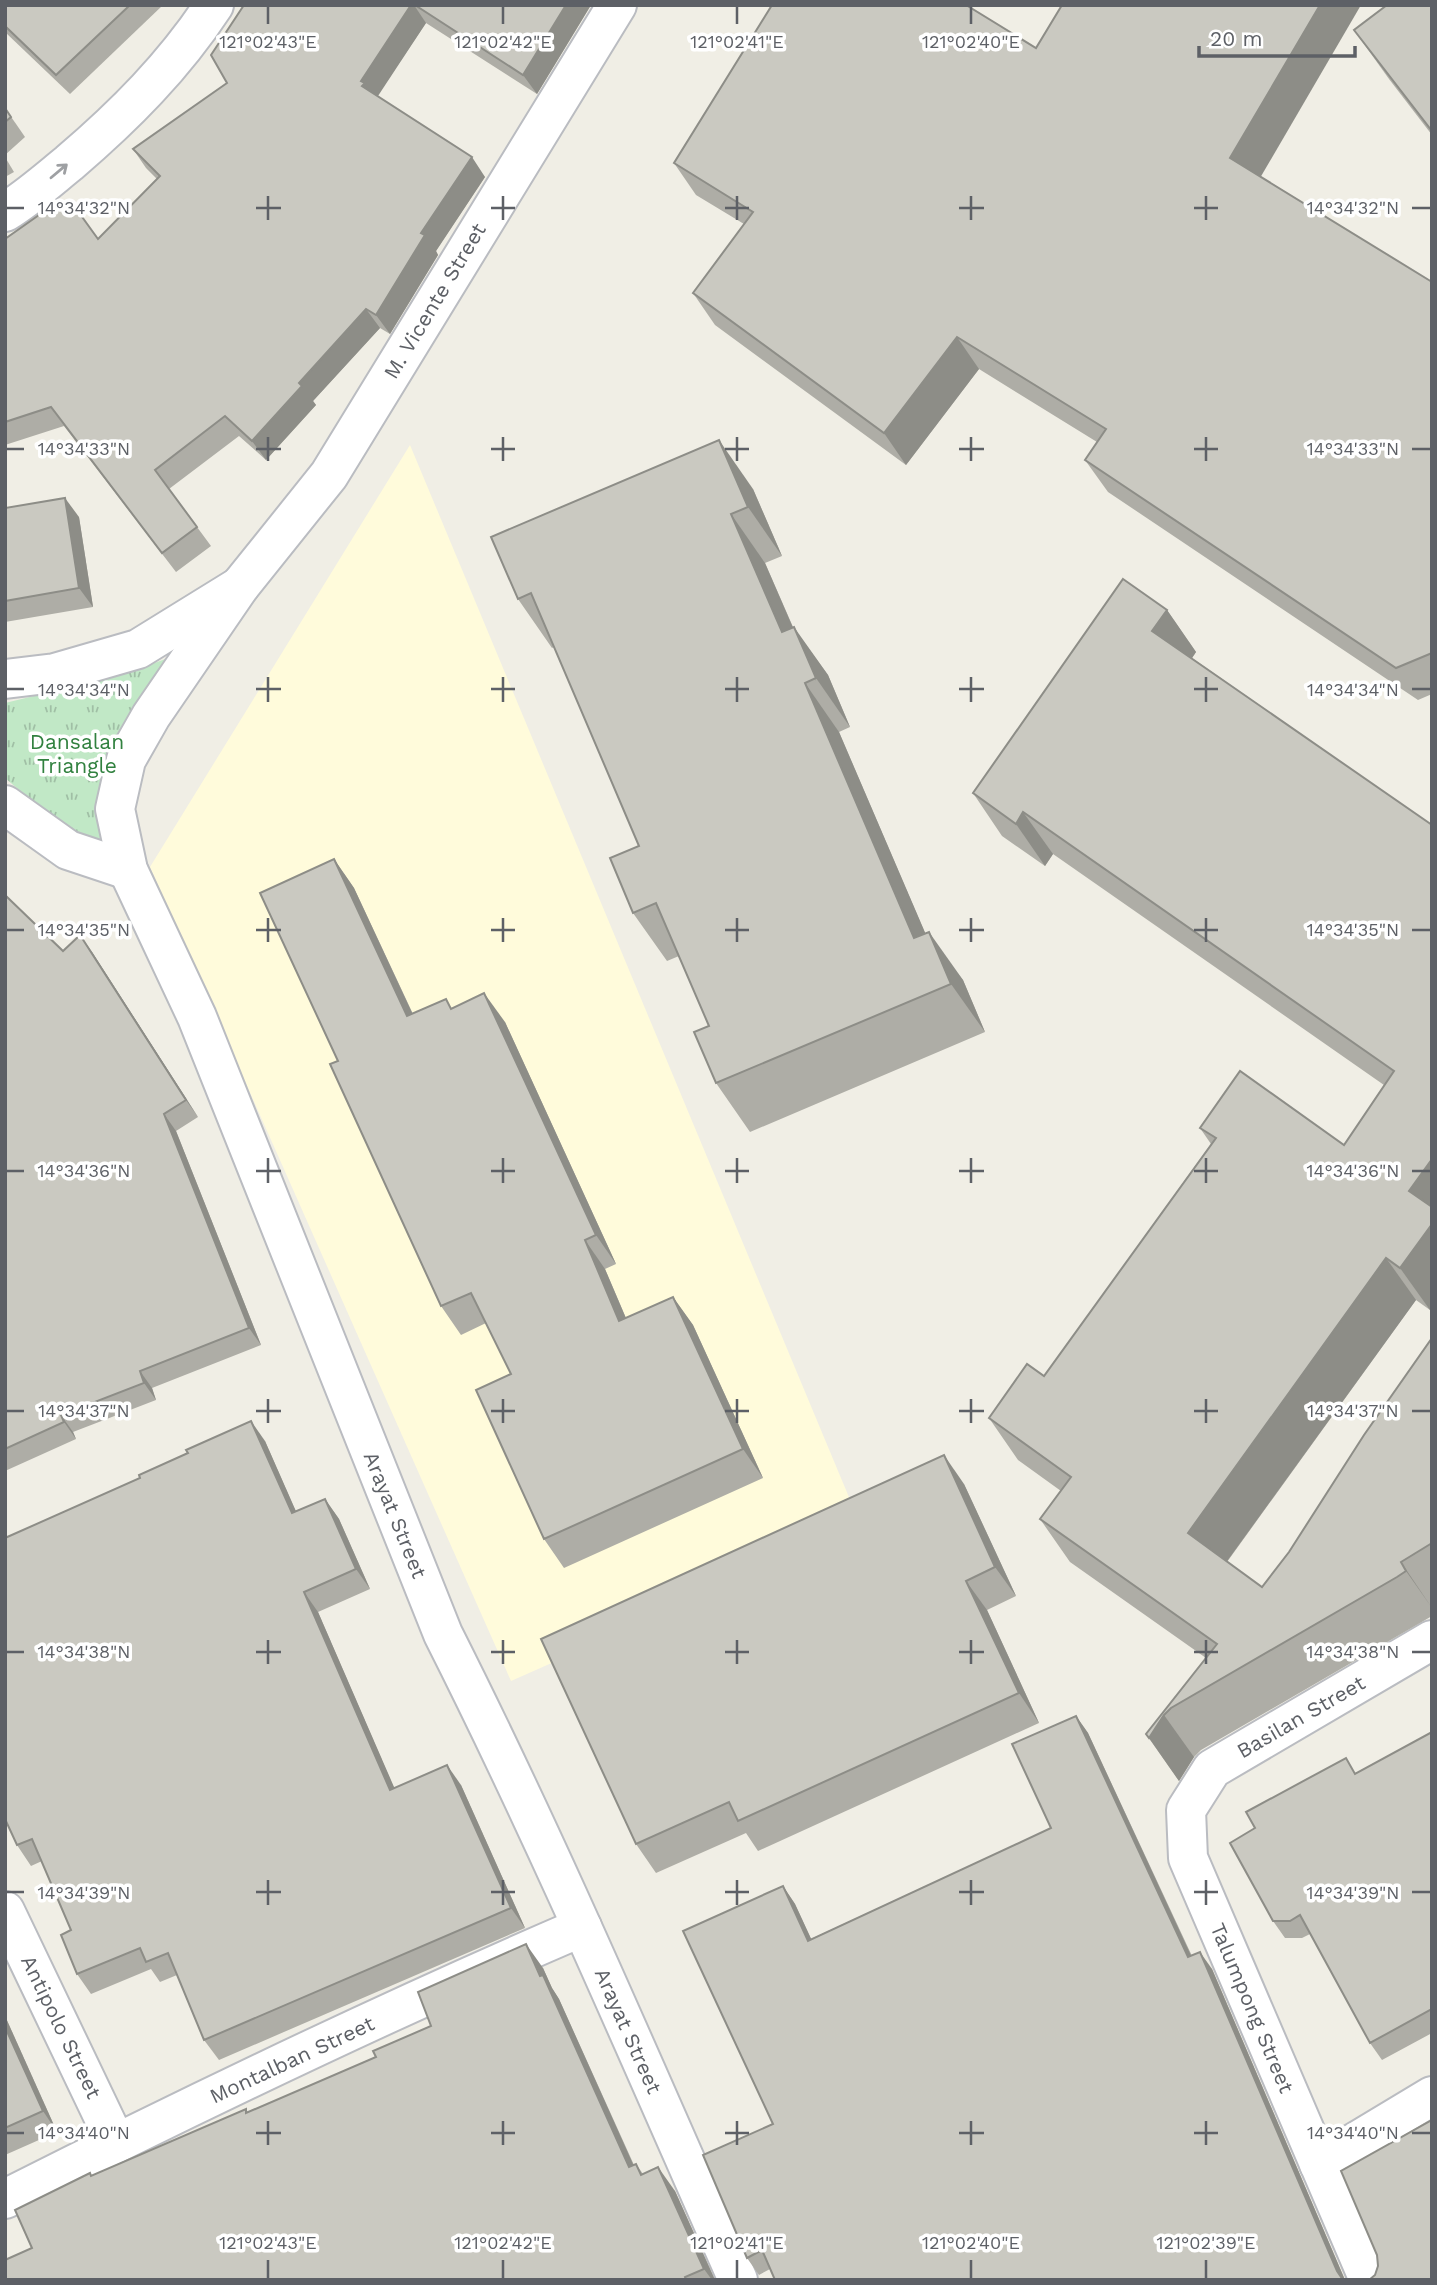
<svg xmlns="http://www.w3.org/2000/svg" width="1437" height="2285" font-family="'Work Sans',sans-serif">
	<style>
		.commercial { fill: #fffbdb }
		.grass { fill: url(#grass-tufts) }
		.lines { fill: none; stroke-linecap: round; stroke-linejoin: round }
		.minor-casing { stroke: #babcc1; stroke-width: 42 }
		.tertiary-casing { stroke: #babcc1; stroke-width: 42 }
		.minor { stroke: #fff; stroke-width: 38 }
		.tertiary { stroke: #fff; stroke-width: 38 }
		.wall { fill: #aeada6 }
		.shaded-wall { fill: #8d8d87 }
		.building { fill: #cac9c1; stroke: #8d8d87; stroke-width: 2 }
		.oneway { stroke: #9ea0a3 }
		.ticks { fill: none; stroke: #5d6066; stroke-width: 2.5 }
		.labels { text-anchor: middle; stroke-width: 7; stroke-linejoin: round; paint-order: stroke }
		.street-label { font-size: 21px; fill: #5d6066; stroke: #fff }
		.park-label { font-size: 21px; fill: #31813f; stroke: #fff }
		.ticks-label { font-size: 18px; text-anchor: middle; fill: #5d6066; stroke: #fff; stroke-width: 7; stroke-linejoin: round; paint-order: stroke }
	</style>
	<defs>
		<pattern id="grass-tufts" width="24" height="20" patternUnits="userSpaceOnUse" patternTransform="scale(1.75)"><rect width="24" height="20" fill="#c1e8c6"/><path d="M3 7l-1-3M5 7V3M7 7l1-3M15 17l-1-3M17 17v-4M19 17l1-3" fill="none" stroke="#a0bfa5"/></pattern>
	</defs>
	<rect width="100%" height="100%" fill="#f0eee5"/>
	<!-- commercial -->
	<polygon class="commercial" points="410,445 861,1526 511,1681 150,867"/>
	<!-- grass -->
	<polygon class="grass" points="196,648 154,727 113,869 5,778 5,703 121,675"/>
	<g class="lines">
		<defs>
			<g id="minor">
				<path d="M5,212c23,-14 43,-32 64,-49 55,-47 105,-97 145,-158"/>
				<polyline points="5,679 55,673 138,649 240,586"/>
				<polyline points="5,805 68,850 128,870"/>
				<polyline points="5,1911 116,2143"/>
				<polyline points="1319,2164 1432,2096"/>
				<path d="M5,2199c190,-96 382,-188 577,-272"/>
				<polyline points="1369,2280 1188,1858 1186,1810 1212,1769 1432,1640"/>
			</g>
			<path id="tertiary" d="M617,5l-288,470 -89,111 -89,130 -25,44 -11,49 13,61 69,147 246,617c107,212 199,429 295,646"/>
		</defs>
		<!-- minor casing -->
		<use href="#minor" class="minor-casing"/>
		<!-- tertiary casing -->
		<use href="#tertiary" class="tertiary-casing"/>
		<!-- minor -->
		<use href="#minor" class="minor"/>
		<!-- tertiary -->
		<use href="#tertiary" class="tertiary"/>
	</g>
	<!-- wall -->
	<g class="wall">
		<polygon points="5,5 163,5 70,94 5,32"/>
		<polygon points="241,5 591,5 537,94 426,23 377,96 485,177 436,251 438,255 390,334 380,328 313,401 316,405 266,460 239,436 169,489 211,546 176,572 64,426 5,445 5,239 98,239 157,179 146,168 133,149 227,83 243,6"/>
		<polygon points="1432,5 1432,135 1389,79 1354,30"/>
		<polygon points="1036,48 1260,176 1432,282 1432,694 1418,700 1108,492 1085,460 1097,442 979,369 906,465 715,325 693,293 744,224 696,195 674,163"/>
		<polygon points="5,108 25,137 5,155"/>
		<polygon points="5,157 14,172 5,177"/>
		<polygon points="753,489 782,556 765,563 793,627 828,675 850,727 839,732 925,933 963,980 985,1032 750,1132 716,1083 709,1026 679,956 667,961 633,913 639,846 554,647 552,648 518,599"/>
		<polygon points="5,508 79,517 93,607 5,622"/>
		<polygon points="1167,610 1196,652 1192,658 1432,825 1430,1310 1416,1300 1227,1562 1262,1587 1289,1552 1432,1338 1432,1604 1430,1605 1432,1607 1432,1616 1201,1750 1194,1757 1179,1781 1146,1734 1206,1658 1070,1562 1040,1519 1061,1491 1018,1460 989,1418 1044,1376 1211,1144 1200,1128 1344,1145 1384,1085 1053,854 1045,866 1002,836 973,793"/>
		<polygon points="334,859 354,888 413,1014 452,1008 505,1022 616,1264 605,1269 626,1318 673,1297 693,1325 763,1478 564,1568 544,1539 511,1374 486,1323 461,1335 441,1306 338,1061"/>
		<polygon points="5,895 63,951 92,952 198,1117 176,1131 261,1345 152,1388 156,1400 73,1432 76,1439 5,1471"/>
		<polygon points="265,1441 296,1512 325,1499 339,1519 370,1589 318,1612 394,1788 461,1785 525,1928 219,2060 204,2040 177,1975 160,1982 151,1969 91,1994 77,1974 71,1930 42,1861 31,1866 17,1845"/>
		<polygon points="964,1484 1016,1596 987,1610 1039,1723 758,1851 746,1833 656,1873 636,1844"/>
		<polygon points="1076,1716 1088,1733 1192,1956 1212,1969 1345,2280 775,2280 770,2269 759,2275 747,2258 773,2124 783,1886 795,1904 811,1939 1051,1828"/>
		<polygon points="1432,1732 1432,2033 1382,2060 1370,2043 1310,1934 1302,1938 1285,1938 1273,1921 1356,1773"/>
		<polygon points="543,1968 552,1988 559,1999 634,2165 636,2164 643,2174 675,2191 715,2280 5,2280 92,2176 246,2109 248,2112 376,2057 431,2026"/>
		<polygon points="5,2016 57,2132 5,2155"/>
	</g>
	<!-- shaded-wall -->
	<g class="shaded-wall">
		<polygon points="411,5 414,5 426,23 376,99 362,86 361,81"/>
		<polygon points="566,5 591,5 537,94 523,75"/>
		<polygon points="1320,5 1361,5 1253,190 1230,158"/>
		<polygon points="472,157 485,177 436,251 438,255 390,334 376,315 421,233"/>
		<polygon points="366,309 380,328 313,401 316,405 266,460 252,441 299,383"/>
		<polygon points="957,337 979,369 906,465 884,433"/>
		<polygon points="719,440 753,489 782,556 748,507"/>
		<polygon points="65,498 79,517 93,607 79,588"/>
		<polygon points="731,514 765,563 816,681 782,632"/>
		<polygon points="1167,610 1196,652 1182,673 1152,631"/>
		<polygon points="794,627 828,675 850,727 816,678"/>
		<polygon points="805,683 839,732 948,986 914,938"/>
		<polygon points="1023,812 1053,854 1045,866 1016,824"/>
		<polygon points="334,859 354,888 427,1045 407,1016"/>
		<polygon points="929,932 963,980 985,1032 951,984"/>
		<polygon points="80,935 92,952 198,1117 186,1100"/>
		<polygon points="484,993 505,1022 616,1264 596,1235"/>
		<polygon points="164,1114 176,1131 261,1345 249,1328"/>
		<polygon points="1432,1159 1432,1223 1409,1191"/>
		<polygon points="1432,1224 1432,1308 1430,1310 1400,1268"/>
		<polygon points="585,1240 605,1269 639,1349 619,1321"/>
		<polygon points="1386,1258 1416,1300 1217,1575 1188,1533"/>
		<polygon points="673,1297 693,1325 763,1478 743,1449"/>
		<polygon points="140,1371 152,1388 156,1400 144,1383"/>
		<polygon points="61,1415 73,1432 76,1439 64,1422"/>
		<polygon points="251,1421 265,1441 306,1534 292,1513"/>
		<polygon points="944,1455 964,1484 1016,1596 995,1567"/>
		<polygon points="325,1499 339,1519 370,1589 356,1569"/>
		<polygon points="1401,1562 1430,1605 1432,1608 1406,1571"/>
		<polygon points="966,1581 987,1610 1039,1723 1019,1693"/>
		<polygon points="304,1592 318,1612 404,1810 390,1790"/>
		<polygon points="1164,1715 1194,1757 1179,1781 1149,1738"/>
		<polygon points="1076,1716 1088,1733 1200,1975 1188,1957"/>
		<polygon points="447,1765 461,1785 525,1928 511,1908"/>
		<polygon points="783,1886 795,1904 820,1958 808,1941"/>
		<polygon points="526,1944 543,1968 552,1988 559,1999 645,2191 629,2167"/>
		<polygon points="1200,1952 1212,1969 1345,2280 1343,2280 1337,2271"/>
		<polygon points="5,2016 57,2132 43,2111 5,2027"/>
		<polygon points="658,2167 675,2191 715,2280 712,2280 704,2269"/>
	</g>
	<!-- building -->
	<g class="building">
		<polygon points="5,5 130,5 56,75 5,26"/>
		<polygon points="244,5 411,5 361,81 365,83 362,86 472,157 421,233 425,235 376,315 366,309 299,383 302,386 252,441 225,416 155,470 197,527 162,553 51,407 5,422 5,239 56,203 72,203 98,239 160,176 133,149 227,83 211,55"/>
		<polygon points="415,5 566,5 523,75"/>
		<polygon points="772,5 966,5 1036,48 1062,5 1320,5 1230,158 1432,282 1432,653 1396,668 1085,460 1106,429 957,337 884,433 693,293 753,212 674,163"/>
		<polygon points="1387,5 1432,5 1432,131 1354,30"/>
		<polygon points="5,108 11,117 5,122"/>
		<polygon points="719,440 748,507 731,514 782,632 794,627 816,678 805,683 914,938 929,932 951,984 716,1083 694,1032 709,1026 656,903 633,913 610,858 639,846 531,593 518,599 491,537"/>
		<polygon points="65,498 79,588 5,601 5,508"/>
		<polygon points="1123,579 1167,610 1152,631 1432,825 1432,1159 1409,1191 1432,1207 1432,1224 1400,1268 1386,1258 1188,1533 1262,1587 1289,1552 1364,1435 1432,1338 1432,1543 1401,1562 1406,1571 1397,1577 1171,1708 1164,1715 1149,1738 1146,1734 1217,1644 1040,1519 1071,1477 989,1418 1027,1364 1044,1376 1216,1138 1200,1128 1240,1071 1344,1145 1394,1071 1023,812 1016,824 973,793"/>
		<polygon points="334,859 407,1016 446,999 451,1009 484,993 596,1235 585,1240 619,1321 673,1297 743,1449 544,1539 476,1390 511,1374 471,1293 441,1306 330,1064 338,1061 260,893"/>
		<polygon points="5,895 63,951 80,935 186,1100 164,1114 249,1328 140,1371 144,1383 61,1415 64,1422 5,1449"/>
		<polygon points="251,1421 292,1513 325,1499 356,1569 304,1592 390,1790 447,1765 511,1908 204,2040 168,1953 146,1962 140,1948 77,1974 61,1935 71,1930 32,1839 17,1845 5,1819 5,1538 140,1478 139,1475 188,1453 186,1450"/>
		<polygon points="944,1455 995,1567 966,1581 1019,1693 738,1821 729,1802 636,1844 541,1639"/>
		<polygon points="1076,1716 1188,1957 1200,1952 1337,2271 1343,2280 775,2280 762,2250 747,2258 703,2155 773,2124 683,1931 783,1886 808,1941 1051,1828 1012,1744"/>
		<polygon points="1432,1732 1432,2009 1370,2043 1300,1915 1290,1921 1273,1921 1230,1843 1255,1828 1246,1812 1346,1758 1355,1774"/>
		<polygon points="526,1944 540,1976 543,1975 629,2167 636,2164 641,2175 658,2167 704,2269 685,2277 686,2280 5,2280 5,2260 32,2248 15,2210 90,2173 91,2176 246,2109 246,2113 376,2057 373,2051 431,2026 418,1992"/>
		<polygon points="5,2027 43,2111 5,2128"/>
		<polygon points="1432,2120 1432,2280 1369,2280 1375,2275 1378,2266 1377,2255 1341,2171"/>
	</g>
	<!-- one-way arrows -->
	<defs><path id="oneway-shaft" d="M-6 0H5M1.5-3L5.5 0L1.5 3" fill="none" stroke-width="1.6" stroke-linecap="round" stroke-linejoin="round" transform="scale(1.75)"/></defs>
	<use class="oneway" href="#oneway-shaft" transform="translate(59 171) rotate(-40)"/>
	<!-- ticks -->
	<path class="ticks" d="M268,7v17M503,7v17M737,7v17M971,7v17M268,196v24M503,196v24M737,196v24M971,196v24M1206,196v24M7,208h17M256,208h25M491,208h24M725,208h24M959,208h25M1194,208h24M1412,208h18M268,437v24M503,437v24M737,437v24M971,437v24M1206,437v24M7,449h17M256,449h25M491,449h24M725,449h24M959,449h25M1194,449h24M1412,449h18M268,677v25M503,677v25M737,677v25M971,677v25M1206,677v25M7,689h17M256,689h25M491,689h24M725,689h24M959,689h25M1194,689h24M1412,689h18M268,918v24M503,918v24M737,918v24M971,918v24M1206,918v24M7,930h17M256,930h25M491,930h24M725,930h24M959,930h25M1194,930h24M1412,930h18M268,1158v25M503,1158v25M737,1158v25M971,1158v25M1206,1158v25M7,1171h17M256,1171h25M491,1171h24M725,1171h24M959,1171h25M1194,1171h24M1412,1171h18M268,1399v24M503,1399v24M737,1399v24M971,1399v24M1206,1399v24M7,1411h17M256,1411h25M491,1411h24M725,1411h24M959,1411h25M1194,1411h24M1412,1411h18M268,1640v24M503,1640v24M737,1640v24M971,1640v24M1206,1640v24M7,1652h17M256,1652h25M491,1652h24M725,1652h24M959,1652h25M1194,1652h24M1412,1652h18M268,1880v25M503,1880v25M737,1880v25M971,1880v25M1206,1880v25M7,1892h17M256,1892h25M491,1892h24M725,1892h24M959,1892h25M1194,1892h24M1412,1892h18M268,2121v24M503,2121v24M737,2121v24M971,2121v24M1206,2121v24M7,2133h17M256,2133h25M491,2133h24M725,2133h24M959,2133h25M1194,2133h24M1412,2133h18M268,2260v18M503,2260v18M737,2260v18M971,2260v18M1206,2260v18"/>
	<g class="labels">
		<!-- street labels -->
		<g class="street-label">
			<text transform="translate(435 301) rotate(-59)" y="7">M. Vicente Street</text>
			<text transform="translate(395 1515) rotate(68)" y="7">Arayat Street</text>
			<text transform="translate(1301 1717) rotate(-30)" y="7">Basilan Street</text>
			<text transform="translate(1252 2008) rotate(67)" y="7">Talumpong Street</text>
			<text transform="translate(61 2027) rotate(64)" y="7">Antipolo Street</text>
			<text transform="translate(628 2031) rotate(66)" y="7">Arayat Street</text>
			<text transform="translate(292 2060) rotate(-25)" y="7">Montalban Street</text>
		</g>
		<!-- park labels -->
		<g class="park-label">
			<text x="77" y="749">Dansalan<tspan x="77" dy="24">Triangle</tspan></text>
		</g>
	</g>
	<g class="ticks-label">
		<text x="268" y="48">121°02'43"E</text>
		<text x="503" y="48">121°02'42"E</text>
		<text x="737" y="48">121°02'41"E</text>
		<text x="971" y="48">121°02'40"E</text>
		<text x="1353" y="214">14°34'32"N</text>
		<text x="84" y="214">14°34'32"N</text>
		<text x="1353" y="455">14°34'33"N</text>
		<text x="84" y="455">14°34'33"N</text>
		<text x="1353" y="696">14°34'34"N</text>
		<text x="84" y="696">14°34'34"N</text>
		<text x="84" y="936">14°34'35"N</text>
		<text x="1353" y="936">14°34'35"N</text>
		<text x="84" y="1177">14°34'36"N</text>
		<text x="1353" y="1177">14°34'36"N</text>
		<text x="84" y="1417">14°34'37"N</text>
		<text x="1353" y="1417">14°34'37"N</text>
		<text x="1353" y="1658">14°34'38"N</text>
		<text x="84" y="1658">14°34'38"N</text>
		<text x="84" y="1899">14°34'39"N</text>
		<text x="1353" y="1899">14°34'39"N</text>
		<text x="84" y="2139">14°34'40"N</text>
		<text x="1353" y="2139">14°34'40"N</text>
		<text x="268" y="2249">121°02'43"E</text>
		<text x="503" y="2249">121°02'42"E</text>
		<text x="737" y="2249">121°02'41"E</text>
		<text x="971" y="2249">121°02'40"E</text>
		<text x="1206" y="2249">121°02'39"E</text>
	</g>
	<!-- border -->
	<rect width="1437" height="2285" fill="none" stroke="#5d6066" stroke-width="14"/>
	<!-- scale -->
	<path d="M1199 46v10h156v-10" fill="none" stroke="#5d6066" stroke-width="3.5"/>
	<text x="1210" y="46" font-size="21" fill="#5d6066" stroke="#ffffff" stroke-width="5" paint-order="stroke">20 m</text>
</svg>
